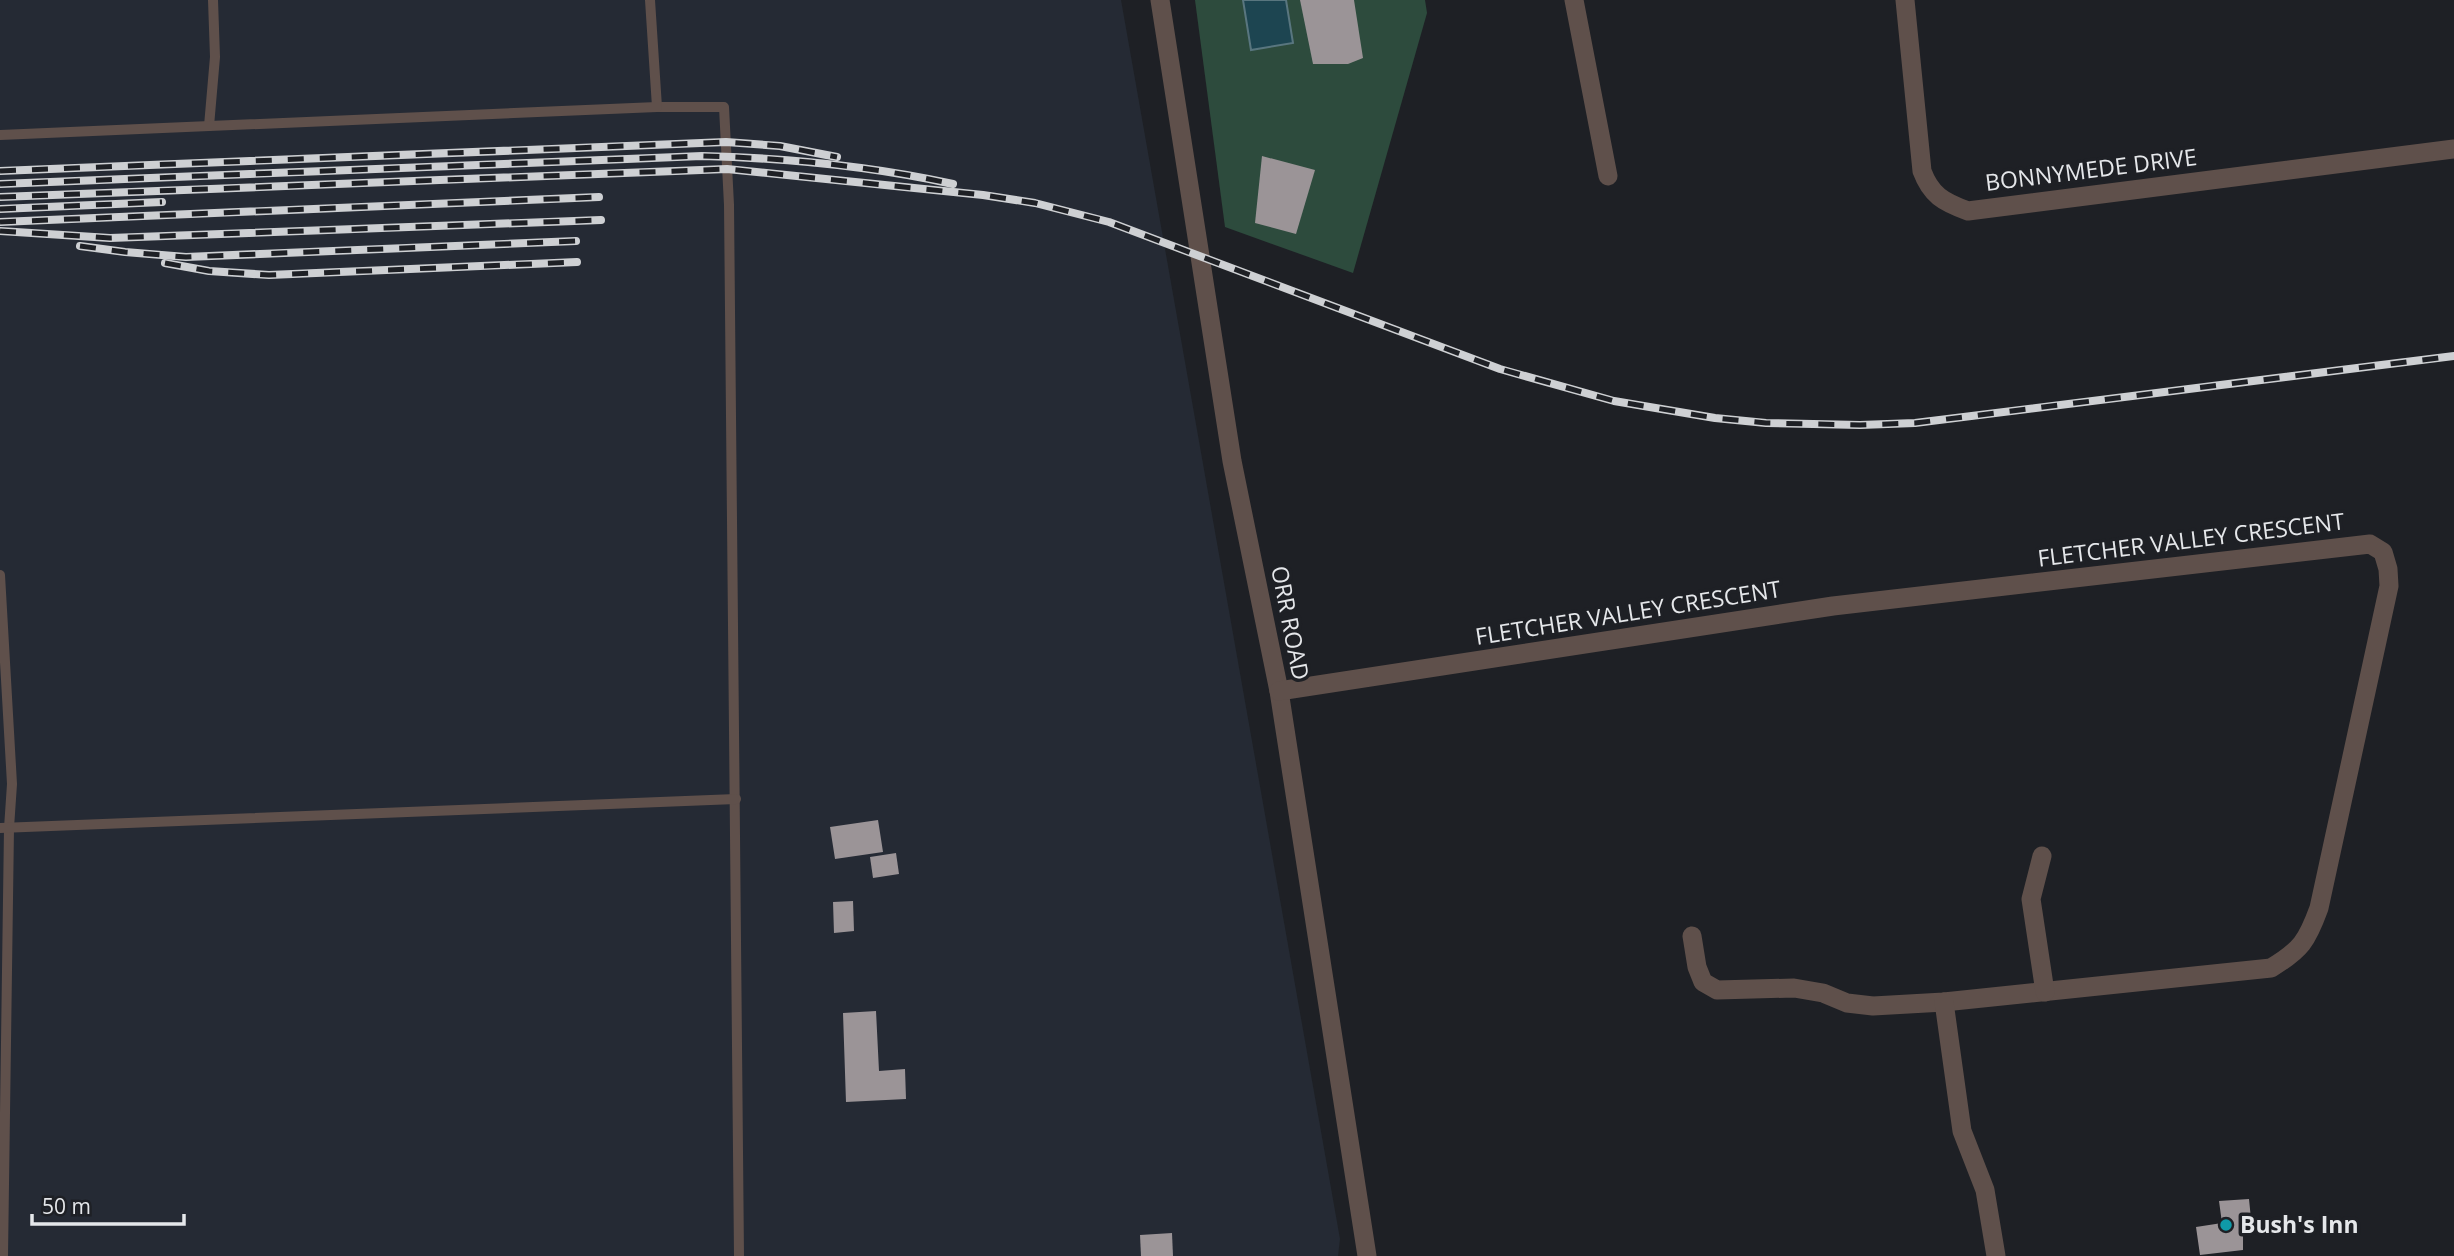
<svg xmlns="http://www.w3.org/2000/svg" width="2454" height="1256" font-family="'Open Sans',sans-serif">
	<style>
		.built { fill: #252a34 }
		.green { fill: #2d4b3d }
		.water { fill: #1d4551; stroke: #59767f; stroke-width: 2 }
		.building { fill: #9b9497 }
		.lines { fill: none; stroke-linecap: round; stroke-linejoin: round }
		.lane { stroke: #5f504b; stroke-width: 10 }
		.street { stroke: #5f504b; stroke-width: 19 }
		.rail-casing { stroke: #ced0d3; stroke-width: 8 }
		.rail { stroke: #1e2025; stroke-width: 5; stroke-dasharray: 16; stroke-linecap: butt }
		.culture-dot { fill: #0f9aa8; stroke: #1e2025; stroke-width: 2.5 }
		.labels { text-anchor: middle; stroke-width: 7; stroke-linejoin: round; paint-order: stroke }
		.street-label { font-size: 23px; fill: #e5e7ea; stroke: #1e2025 }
		.poi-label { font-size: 23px; font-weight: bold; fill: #e5e7ea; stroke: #1e2025; text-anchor: start }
	</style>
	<rect width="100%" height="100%" fill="#1e2025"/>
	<!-- built -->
	<polygon class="built" points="0,0 1121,0 1340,1239 1338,1256 0,1256"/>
	<!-- green -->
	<polygon class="green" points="1195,0 1425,0 1427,13 1353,273 1225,227"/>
	<!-- water -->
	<polygon class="water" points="1243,0 1286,0 1293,43 1251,50"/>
	<!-- building -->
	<g class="building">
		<polygon points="1300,0 1354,0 1363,58 1348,64 1313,64"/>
		<polygon points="1262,156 1315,170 1296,234 1255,223"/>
		<polygon points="878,820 883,852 835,859 830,827"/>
		<polygon points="896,853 899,874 873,878 870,857"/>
		<polygon points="853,901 854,931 834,933 833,902"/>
		<polygon points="876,1011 879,1071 905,1069 906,1099 846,1102 843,1013"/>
		<polygon points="2249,1199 2251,1219 2243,1221 2243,1250 2200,1255 2196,1227 2222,1223 2219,1201"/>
		<polygon points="1172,1233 1173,1256 1141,1256 1140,1235"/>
	</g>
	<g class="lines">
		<!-- lane -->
		<g class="lane">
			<polyline points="657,107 724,107 729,205 739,1256"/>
			<polyline points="209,126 215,57 213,0"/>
			<polyline points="0,135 657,107 650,0"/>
			<polyline points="0,575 12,784 9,828 3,1256"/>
			<polyline points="0,828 736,799"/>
		</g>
		<!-- street -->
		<g class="street">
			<polyline points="1160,0 1232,461 1279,691 1367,1256"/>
			<polyline points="1574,0 1608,176"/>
			<path d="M1905,0l17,171c9,24 21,31 46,40l486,-62"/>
			<path d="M1279,691l554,-85 537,-62 13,8 5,17 1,17 -70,322c-12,33 -18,42 -48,60l-327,34 -71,4 -26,-3 -24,-10 -29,-5 -77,2 -14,-8 -6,-15 -5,-31"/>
			<polyline points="2042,856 2031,899 2045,992"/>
			<polyline points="1944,1002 1962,1131 1985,1190 1996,1256"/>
		</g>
		<defs>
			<g id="rail">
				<polyline points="0,171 726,142 780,146 837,157"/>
				<path d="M0,184l702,-28c84,2 169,10 251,28"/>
				<polyline points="0,197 727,169 983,195 1035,203 1109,222 1500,369 1614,401 1715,418 1766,423 1860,425 1915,423 2454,356"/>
				<polyline points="0,209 162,202"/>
				<polyline points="0,222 599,197"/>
				<polyline points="0,231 110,238 601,220"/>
				<polyline points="80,246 125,252 186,257 576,241"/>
				<polyline points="165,263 209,271 269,275 577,262"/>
			</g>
		</defs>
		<!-- rail casing -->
		<use href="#rail" class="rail-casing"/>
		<!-- rail -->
		<use href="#rail" class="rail"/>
	</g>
	<!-- markers -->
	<circle class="culture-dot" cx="2226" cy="1225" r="7"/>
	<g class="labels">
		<!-- street labels -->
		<g class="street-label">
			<text transform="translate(2091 170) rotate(-7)" y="8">BONNYMEDE DRIVE</text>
			<text transform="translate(2191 540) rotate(-7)" y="8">FLETCHER VALLEY CRESCENT</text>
			<text transform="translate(1628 613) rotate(-9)" y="8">FLETCHER VALLEY CRESCENT</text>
			<text transform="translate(1290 623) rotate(79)" y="8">ORR ROAD</text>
		</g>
		<!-- poi labels -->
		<g class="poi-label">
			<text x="2240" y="1233">Bush's Inn</text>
		</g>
	</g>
	<!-- scale -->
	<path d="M32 1214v10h152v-10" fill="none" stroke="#e5e7ea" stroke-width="3.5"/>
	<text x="42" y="1214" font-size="21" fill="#e5e7ea" stroke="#1e2025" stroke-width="5" paint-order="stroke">50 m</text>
</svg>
